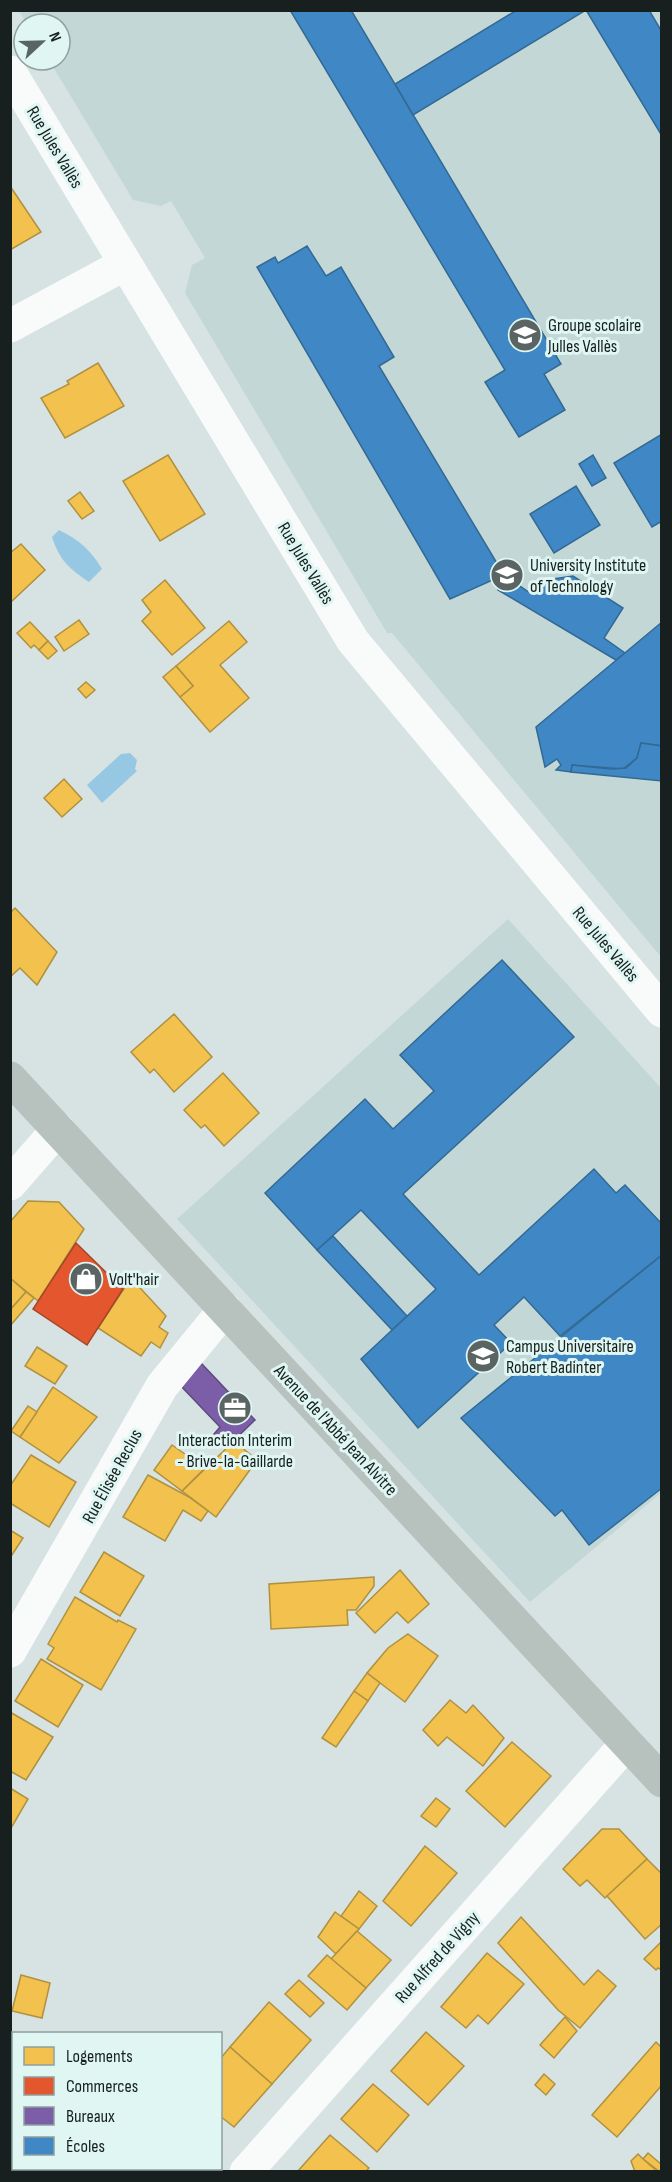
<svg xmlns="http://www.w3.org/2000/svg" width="672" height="2182" font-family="'Sofia Sans Condensed',sans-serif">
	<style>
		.built { fill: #c3d8d6 }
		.water { fill: #97c8e3 }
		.homes { fill: #f2c14e; stroke: #b09140; stroke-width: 1.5 }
		.shops { fill: #e4572e; stroke: #a64629; stroke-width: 1.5 }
		.offices { fill: #7b5ea7; stroke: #5d4b7e; stroke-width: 1.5 }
		.schools { fill: #3f88c5; stroke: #336993; stroke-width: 1.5 }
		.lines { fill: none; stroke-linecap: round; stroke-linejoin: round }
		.street { stroke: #f9fbfb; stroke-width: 33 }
		.primary { stroke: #b7c2bf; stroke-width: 33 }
		.labels { text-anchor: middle; stroke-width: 6; stroke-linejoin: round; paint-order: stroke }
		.street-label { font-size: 18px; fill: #17201e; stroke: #dff6f3 }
		.poi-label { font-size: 18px; fill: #17201e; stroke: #dff6f3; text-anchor: start }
	</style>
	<rect width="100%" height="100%" fill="#d7e3e2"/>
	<!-- built -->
	<g class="built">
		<polygon points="19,11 661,11 661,957 392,633 387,633 185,293 192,265 205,258 171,201 161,206 133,200 49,60 60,60 60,24 27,24"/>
		<polygon points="508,919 661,1088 661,1493 530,1602 177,1219"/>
	</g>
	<!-- water -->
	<g class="water">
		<path d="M59,530c19,9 32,20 43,39l-13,13c-21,-14 -30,-23 -37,-45z"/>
		<polygon points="130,753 137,760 135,769 137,771 102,803 87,785 121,754"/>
	</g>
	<!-- homes -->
	<g class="homes">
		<polygon points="10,186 41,232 10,250"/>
		<polygon points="98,363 124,406 65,438 41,398 69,384 67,381"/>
		<polygon points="168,455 205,514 160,541 123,481"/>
		<polygon points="80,492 94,511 82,519 68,501"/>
		<polygon points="21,544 45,570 11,602 10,553"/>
		<polygon points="165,580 205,628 172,655 142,621 151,612 142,600"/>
		<polygon points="79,620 89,634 64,651 55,637"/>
		<polygon points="229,621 247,642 220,665 249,698 210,732 180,697 193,686 176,666"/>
		<polygon points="30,622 48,641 39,650 34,645 31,648 17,633"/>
		<polygon points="48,641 57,651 48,659 39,650"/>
		<polygon points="176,666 193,686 180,697 163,677"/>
		<polygon points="86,682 95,690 86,698 78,689"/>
		<polygon points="64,779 82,799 62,817 44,798"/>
		<polygon points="15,908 57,952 37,985 20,968 10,977 10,913"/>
		<polygon points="174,1014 212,1057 174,1092 154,1069 150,1073 131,1052"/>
		<polygon points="223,1073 259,1113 224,1146 205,1125 201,1128 184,1110"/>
		<polygon points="28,1201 59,1202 84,1229 38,1301 10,1278 10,1222"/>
		<polygon points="10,1278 26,1292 10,1310"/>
		<polygon points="131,1278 166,1316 159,1327 168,1333 160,1348 151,1342 141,1356 98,1328"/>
		<polygon points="26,1292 34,1298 10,1326 10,1310"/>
		<polygon points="37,1347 67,1366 55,1384 25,1366"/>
		<polygon points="53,1387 97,1417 59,1463 20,1437"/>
		<polygon points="28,1406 37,1412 20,1437 11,1431"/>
		<polygon points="234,1441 257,1460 216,1517 182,1491"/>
		<polygon points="172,1445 205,1468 182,1491 154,1470"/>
		<polygon points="31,1455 76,1482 49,1527 10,1503 10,1486"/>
		<polygon points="148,1475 189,1497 208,1511 201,1521 183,1510 165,1541 123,1517"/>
		<polygon points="10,1530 23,1538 10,1558"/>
		<polygon points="104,1552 144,1576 120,1616 80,1592"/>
		<polygon points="400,1570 429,1604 408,1623 397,1612 375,1633 356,1613"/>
		<polygon points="374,1577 374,1586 356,1610 347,1610 348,1625 271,1629 269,1584"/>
		<polygon points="75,1597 117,1622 118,1620 136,1629 101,1690 47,1659 54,1648 48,1644"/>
		<polygon points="408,1634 438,1656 405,1702 367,1673 388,1648"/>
		<polygon points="41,1659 83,1685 58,1727 15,1701"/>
		<polygon points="367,1673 380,1683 368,1701 354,1691"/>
		<polygon points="354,1691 368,1701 336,1747 322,1738"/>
		<polygon points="450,1700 466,1713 473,1705 504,1738 483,1766 447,1737 438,1746 423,1730"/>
		<polygon points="10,1712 53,1737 26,1780 10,1771"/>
		<polygon points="512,1742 551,1776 505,1827 466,1791"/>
		<polygon points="10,1788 28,1799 10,1830"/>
		<polygon points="436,1798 450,1809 436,1827 421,1816"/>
		<polygon points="602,1829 619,1829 647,1859 605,1898 587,1880 580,1886 563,1869"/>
		<polygon points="425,1846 457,1873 411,1926 383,1901"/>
		<polygon points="647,1859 662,1874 662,1924 645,1939 607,1896"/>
		<polygon points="359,1891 377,1906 359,1929 341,1916"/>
		<polygon points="335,1912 359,1929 336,1954 318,1937"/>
		<polygon points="521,1917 584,1985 598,1970 616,1986 580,2028 558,2010 498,1943"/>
		<polygon points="357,1931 391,1960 366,1988 331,1959"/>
		<polygon points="662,1941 662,1970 658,1968 656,1970 644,1959"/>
		<polygon points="487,1953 524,1984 488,2024 478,2015 466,2028 441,2007"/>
		<polygon points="327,1955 366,1988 347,2010 308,1976"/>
		<polygon points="21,1975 50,1983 42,2018 12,2011"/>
		<polygon points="299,1980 324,2003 310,2017 285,1994"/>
		<polygon points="269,2002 311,2040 272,2084 230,2047"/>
		<polygon points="565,2017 577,2031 554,2058 540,2045"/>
		<polygon points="426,2032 464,2066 428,2105 391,2071"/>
		<polygon points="656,2042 662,2048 662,2085 617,2137 592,2115"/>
		<polygon points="230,2047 272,2084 234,2127 220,2116 220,2059"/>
		<polygon points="544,2074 555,2084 546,2095 535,2085"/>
		<polygon points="373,2084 409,2115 377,2152 341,2119"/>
		<polygon points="330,2135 369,2168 365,2172 297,2172"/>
		<polygon points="648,2153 662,2165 660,2172 643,2159"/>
		<polygon points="638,2154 643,2159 658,2172 635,2172 631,2161"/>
		<polygon points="138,2168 197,2168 194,2172 142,2172"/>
	</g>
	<!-- shops -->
	<polygon class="shops" points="76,1243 123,1289 87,1345 33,1309"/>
	<!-- offices -->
	<polygon class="offices" points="201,1363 255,1420 226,1448 214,1434 220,1427 179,1384"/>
	<!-- schools -->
	<g class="schools">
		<polygon points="290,10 351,10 561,364 544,374 565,410 519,437 485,382 505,370"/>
		<polygon points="517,10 586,10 413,115 395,84"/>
		<polygon points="586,10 649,10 662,32 662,136"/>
		<polygon points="307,246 326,276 341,267 394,357 379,366 504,575 450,599 257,267 275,257 278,263"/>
		<polygon points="662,434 662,521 652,527 614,463"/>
		<polygon points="593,455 606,478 592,486 579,464"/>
		<polygon points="576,486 600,525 554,553 530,514"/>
		<polygon points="504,575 530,593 540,578 546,580 573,576 623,608 604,638 625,653 616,660 498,590 495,580"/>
		<polygon points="662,622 662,746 641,743 637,758 623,769 572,765 571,772 556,770 561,765 557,759 545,767 536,727"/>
		<polygon points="641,743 662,746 662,781 571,772 572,765 611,769 626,768 637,758"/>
		<polygon points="502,960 574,1037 403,1194 479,1275 594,1169 616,1193 625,1185 662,1224 662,1255 560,1336 524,1297 494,1325 511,1343 418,1428 361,1359 436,1289 361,1210 317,1250 265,1193 365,1099 393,1129 434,1091 400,1055"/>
		<polygon points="333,1236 407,1316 392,1330 317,1250"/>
		<polygon points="662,1255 662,1488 589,1545 562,1510 555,1516 461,1418"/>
	</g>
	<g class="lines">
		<!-- street -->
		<g class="street">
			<polyline points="10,72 353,641 662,1011"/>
			<polyline points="10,326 125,264"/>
			<polyline points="10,1184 58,1129"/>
			<polyline points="10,1651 162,1386 225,1309"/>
			<polyline points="246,2172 627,1743"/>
		</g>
		<!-- primary -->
		<polyline class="primary" points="10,1078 662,1781"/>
	</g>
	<!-- icons -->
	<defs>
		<symbol id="school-disc" viewBox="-11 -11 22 22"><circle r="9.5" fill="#5a6463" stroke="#dff6f3"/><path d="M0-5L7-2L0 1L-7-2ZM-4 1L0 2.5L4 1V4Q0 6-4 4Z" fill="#fff"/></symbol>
		<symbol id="university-disc" viewBox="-11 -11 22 22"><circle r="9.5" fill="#5a6463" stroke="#dff6f3"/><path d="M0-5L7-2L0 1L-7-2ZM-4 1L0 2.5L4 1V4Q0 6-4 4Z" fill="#fff"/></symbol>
		<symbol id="shop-disc" viewBox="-11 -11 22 22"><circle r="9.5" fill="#5a6463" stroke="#dff6f3"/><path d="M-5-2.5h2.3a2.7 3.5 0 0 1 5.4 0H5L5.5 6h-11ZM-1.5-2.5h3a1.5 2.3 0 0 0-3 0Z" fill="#fff"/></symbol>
		<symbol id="office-disc" viewBox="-11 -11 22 22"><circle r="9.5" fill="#5a6463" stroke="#dff6f3"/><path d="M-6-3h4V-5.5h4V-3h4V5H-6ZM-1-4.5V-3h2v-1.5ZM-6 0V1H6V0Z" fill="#fff"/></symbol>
	</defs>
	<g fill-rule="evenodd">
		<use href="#school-disc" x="506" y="316" width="38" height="38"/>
		<use href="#university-disc" x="488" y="556" width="38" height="38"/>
		<use href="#shop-disc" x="67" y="1260" width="38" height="38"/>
		<use href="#university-disc" x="464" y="1337" width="38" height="38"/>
		<use href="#office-disc" x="216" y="1389" width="38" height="38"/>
	</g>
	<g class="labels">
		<!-- street labels -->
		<g class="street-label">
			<text transform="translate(55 147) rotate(59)" y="6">Rue Jules Vallès</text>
			<text transform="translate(306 563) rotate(59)" y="6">Rue Jules Vallès</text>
			<text transform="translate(606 944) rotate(50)" y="6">Rue Jules Vallès</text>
			<text transform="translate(336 1430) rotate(47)" y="6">Avenue de l'Abbé Jean Alvitre</text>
			<text transform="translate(112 1476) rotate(-61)" y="6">Rue Élisée Reclus</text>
			<text transform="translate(437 1957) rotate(-48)" y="6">Rue Alfred de Vigny</text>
		</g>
		<!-- poi labels -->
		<g class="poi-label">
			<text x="548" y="331">Groupe scolaire<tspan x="548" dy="21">Julles Vallès</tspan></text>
			<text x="530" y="571">University Institute<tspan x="530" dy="21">of Technology</tspan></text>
			<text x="109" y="1285">Volt'hair</text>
			<text x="506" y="1352">Campus Universitaire<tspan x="506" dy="21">Robert Badinter</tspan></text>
			<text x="235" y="1446" text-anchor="middle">Interaction Interim<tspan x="235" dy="21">- Brive-la-Gaillarde</tspan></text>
		</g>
	</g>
	<!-- border -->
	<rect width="672" height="2182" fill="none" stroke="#17201e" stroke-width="24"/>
	<!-- legend -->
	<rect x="12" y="2032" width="210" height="138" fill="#dff6f3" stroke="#8fa09e" stroke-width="1.5"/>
	<rect x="24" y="2047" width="30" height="18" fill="#f2c14e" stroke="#8fa09e" stroke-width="1.5"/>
	<text x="66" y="2062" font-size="18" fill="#17201e">Logements</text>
	<rect x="24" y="2077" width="30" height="18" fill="#e4572e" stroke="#8fa09e" stroke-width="1.5"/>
	<text x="66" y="2092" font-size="18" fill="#17201e">Commerces</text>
	<rect x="24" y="2107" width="30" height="18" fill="#7b5ea7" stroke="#8fa09e" stroke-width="1.5"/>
	<text x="66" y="2122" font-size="18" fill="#17201e">Bureaux</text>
	<rect x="24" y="2137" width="30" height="18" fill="#3f88c5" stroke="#8fa09e" stroke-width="1.5"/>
	<text x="66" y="2152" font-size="18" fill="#17201e">Écoles</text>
	<!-- north arrow -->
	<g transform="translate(42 42) rotate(68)"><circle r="28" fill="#dff6f3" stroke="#8fa09e" stroke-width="1.5"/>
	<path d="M0-4.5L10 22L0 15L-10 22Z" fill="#5a6463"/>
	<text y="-9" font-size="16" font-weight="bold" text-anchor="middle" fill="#17201e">N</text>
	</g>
</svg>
